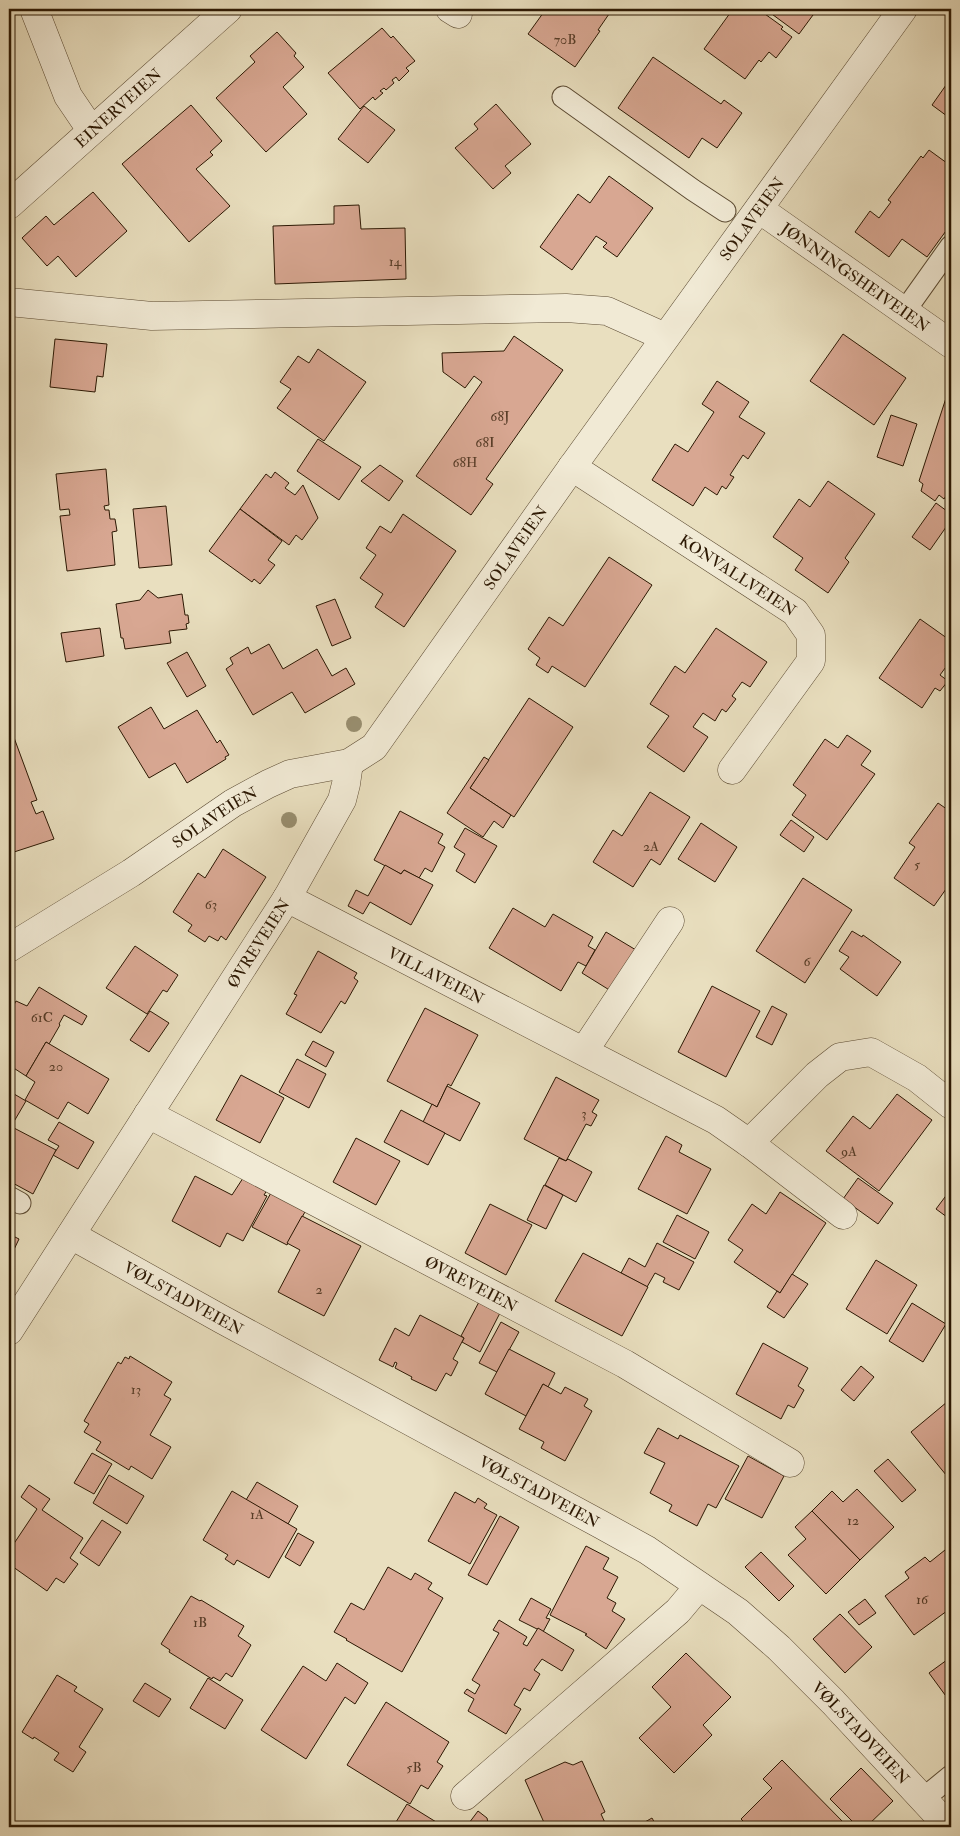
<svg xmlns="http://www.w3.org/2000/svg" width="960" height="1836" font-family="'IM FELL Double Pica',serif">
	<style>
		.building { fill: #d8a792; stroke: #2c1803 }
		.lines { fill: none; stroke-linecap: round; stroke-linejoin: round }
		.service-casing { stroke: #5b4a32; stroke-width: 23 }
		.minor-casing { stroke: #5b4a32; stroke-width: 29 }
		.service { stroke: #f1ead5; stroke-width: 21 }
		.minor { stroke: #f1ead5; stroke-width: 28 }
		.tree { fill: #988e6f }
		.labels { text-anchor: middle; stroke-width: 4; stroke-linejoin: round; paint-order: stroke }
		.number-label { font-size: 14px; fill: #573c27 }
		.street-label { font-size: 16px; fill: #2c1803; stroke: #f1ead5 }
	</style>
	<rect width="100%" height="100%" fill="#e9dfbf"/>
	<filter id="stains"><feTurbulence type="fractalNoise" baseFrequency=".004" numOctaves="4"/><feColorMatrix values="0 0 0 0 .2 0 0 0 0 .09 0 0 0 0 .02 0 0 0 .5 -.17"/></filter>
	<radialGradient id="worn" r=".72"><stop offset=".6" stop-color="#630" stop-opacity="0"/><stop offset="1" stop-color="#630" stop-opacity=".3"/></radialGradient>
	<!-- building -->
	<g class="building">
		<polygon points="546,9 602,9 609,14 598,30 600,31 575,67 528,34"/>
		<polygon points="733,9 758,9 783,27 781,29 792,37 776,58 769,52 761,62 759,60 745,79 704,49"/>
		<polygon points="765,9 803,9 813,15 799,34"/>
		<polygon points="382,28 391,38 393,36 415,61 406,68 409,71 399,81 396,77 392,80 394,83 386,90 384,88 380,91 383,93 375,100 373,97 360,109 328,73"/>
		<polygon points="277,32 296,53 294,56 304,67 283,87 307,114 266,152 216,98 255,62 250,56"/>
		<polygon points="653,57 721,104 724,100 742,113 717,148 702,138 689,158 618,108"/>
		<polygon points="951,78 951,119 932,105"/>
		<polygon points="496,104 531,144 505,166 511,173 493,189 455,148 478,129 474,124"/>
		<polygon points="191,105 222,141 210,152 213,155 196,169 230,206 189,242 122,164"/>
		<polygon points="364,106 395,130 368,163 338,139"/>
		<polygon points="929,150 951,166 951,224 927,257 902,239 889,257 855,232 870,211 879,218 891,202 888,200 921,156 923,158"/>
		<polygon points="609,176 653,208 617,257 603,247 607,243 596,236 572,270 540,247 578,194 590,203"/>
		<polygon points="93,192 127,231 76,277 58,256 47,266 22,238 46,216 54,225"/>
		<polygon points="359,205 361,229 405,228 406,279 275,284 273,226 334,224 334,206"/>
		<polygon points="843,334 906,378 874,425 810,381"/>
		<polygon points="514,336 563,370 486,479 493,484 471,515 416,476 482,382 474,376 465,388 443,372 442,353 504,351"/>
		<polygon points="55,339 107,344 103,377 97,376 95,392 50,387"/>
		<polygon points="318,349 366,382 324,441 277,408 291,389 280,382 298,356 309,363"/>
		<polygon points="717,381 749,402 739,417 765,433 748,459 743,455 730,475 734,477 726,489 722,486 717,495 705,487 693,506 652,480 675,444 688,452 714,412 702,404"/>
		<polygon points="946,398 951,402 951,488 944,499 939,495 935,501 921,491 923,484 919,481"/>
		<polygon points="891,415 917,424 903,466 877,457"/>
		<polygon points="318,439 361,467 339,500 297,471"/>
		<polygon points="380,465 403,481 389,501 361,481"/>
		<polygon points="106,469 109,505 104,506 105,510 109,510 110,519 115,519 117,531 112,532 115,565 67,571 60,516 70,515 69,509 60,510 56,474"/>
		<polygon points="275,472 289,483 285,488 295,495 303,485 318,518 302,540 296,535 289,545 240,509 266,474 271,478"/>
		<polygon points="828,481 875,514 845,558 849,562 828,593 795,570 803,558 773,537 799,499 810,507"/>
		<polygon points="936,503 951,514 951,520 930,550 912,537"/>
		<polygon points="166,506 172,565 139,568 133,509"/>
		<polygon points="240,509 282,541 268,560 275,565 260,584 254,579 252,582 209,551"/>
		<polygon points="403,514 456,551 404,627 375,607 383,594 360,578 376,555 366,548 380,526 391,533"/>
		<polygon points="609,557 652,585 585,687 552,666 548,673 536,665 540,658 528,649 549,617 563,626"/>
		<polygon points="148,590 158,598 182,594 185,615 188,615 189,623 186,624 187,629 169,631 171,643 125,649 123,638 121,638 116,604 140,600"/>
		<polygon points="335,599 351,638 332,646 316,606"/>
		<polygon points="920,619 951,641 951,660 940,675 948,681 940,691 935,688 922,708 879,678"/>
		<polygon points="100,628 104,656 66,662 61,633"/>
		<polygon points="716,628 767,662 750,687 742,682 732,696 736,699 726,712 722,709 715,721 703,713 693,727 708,737 684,772 647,747 669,716 650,704 675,666 685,673"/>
		<polygon points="269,644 283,669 317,649 332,676 346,668 355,684 305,713 292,692 253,715 226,669 233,664 230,658 248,647 251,654"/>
		<polygon points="187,652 206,686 187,697 167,663"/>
		<polygon points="529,698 573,727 514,817 470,788"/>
		<polygon points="151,707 164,729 197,710 217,743 220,740 229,755 225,757 226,759 187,783 175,763 149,778 118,727"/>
		<polygon points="9,724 37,800 31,802 36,814 43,811 54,839 14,852 12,846 9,847"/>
		<polygon points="847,735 871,751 861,765 875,774 827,840 792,815 806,795 793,785 825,739 838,748"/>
		<polygon points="484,757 489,760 470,788 511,815 503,828 494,821 483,837 447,813"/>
		<polygon points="650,792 690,817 660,865 651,859 633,887 593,862 613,830 622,836"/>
		<polygon points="938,803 951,812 951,882 934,906 894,878 915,847 909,843"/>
		<polygon points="400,811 443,834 438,843 445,847 432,872 425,868 419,878 404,870 401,874 374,860"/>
		<polygon points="791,820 814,837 804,852 780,835"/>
		<polygon points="701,823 737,847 715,882 678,859"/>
		<polygon points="465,828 497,846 475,883 456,871 465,854 454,847"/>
		<polygon points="223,849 266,877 226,940 221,936 218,941 209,936 205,942 188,931 192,925 173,912 198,873 205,878"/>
		<polygon points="385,865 401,874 404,870 433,885 411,925 370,902 363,914 348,906 356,890 368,896"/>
		<polygon points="803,878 852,910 805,983 756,951"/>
		<polygon points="513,908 545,927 553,914 593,937 588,946 595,950 586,966 578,962 561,991 489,948"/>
		<polygon points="852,931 862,937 863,935 901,962 877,996 840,969 849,957 839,951"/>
		<polygon points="606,932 636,950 611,991 582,973"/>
		<polygon points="135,946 178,975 167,992 163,990 147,1014 106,988"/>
		<polygon points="318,951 357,973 354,978 358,981 345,1004 341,1001 321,1033 286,1014 297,995 294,994"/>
		<polygon points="712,986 760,1011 726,1077 678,1052"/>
		<polygon points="39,987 87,1016 82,1025 64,1015 59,1024 60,1025 49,1044 46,1042 26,1076 9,1065 9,1014 16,1001 27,1006"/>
		<polygon points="772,1006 787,1014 772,1045 756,1037"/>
		<polygon points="425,1008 478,1035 451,1086 448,1084 437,1107 387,1081"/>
		<polygon points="150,1011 169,1023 149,1052 130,1040"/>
		<polygon points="313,1041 334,1052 326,1067 305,1055"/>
		<polygon points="46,1042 109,1079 88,1114 68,1102 58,1119 25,1100 35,1082 26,1076"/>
		<polygon points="297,1059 326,1074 309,1108 279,1092"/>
		<polygon points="241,1075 284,1098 260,1143 216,1120"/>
		<polygon points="556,1077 599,1100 592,1112 597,1115 591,1126 586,1124 566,1161 524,1139"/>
		<polygon points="447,1086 480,1103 460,1141 423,1122 432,1104 437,1107"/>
		<polygon points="9,1091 26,1101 9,1130"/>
		<polygon points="897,1094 932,1120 879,1191 826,1151 853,1116 870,1129"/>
		<polygon points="401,1110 445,1133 428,1165 384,1142"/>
		<polygon points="59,1122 94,1142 78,1169 53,1155 59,1146 48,1140"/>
		<polygon points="14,1128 56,1150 33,1194 9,1181 9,1138"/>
		<polygon points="666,1136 682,1145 679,1152 711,1169 687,1214 638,1189"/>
		<polygon points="356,1138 400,1161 376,1205 333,1182"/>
		<polygon points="559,1158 566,1161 568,1159 592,1172 576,1202 545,1185"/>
		<polygon points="245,1175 269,1187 264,1195 267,1196 243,1241 227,1233 220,1247 172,1221 195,1176 232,1195"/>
		<polygon points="858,1178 893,1203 878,1224 843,1199"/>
		<polygon points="544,1185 563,1195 546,1229 527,1220"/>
		<polygon points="951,1189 951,1220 936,1209"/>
		<polygon points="272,1191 306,1210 287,1245 252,1227"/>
		<polygon points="780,1192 826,1223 780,1293 734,1262 743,1250 728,1240 752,1204 766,1214"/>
		<polygon points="490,1204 532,1225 506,1275 465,1253"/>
		<polygon points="677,1215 709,1232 695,1259 663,1242"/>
		<polygon points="302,1216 361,1246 324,1316 278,1292 300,1250 287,1243"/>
		<polygon points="9,1234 19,1239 9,1260"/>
		<polygon points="657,1243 694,1262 679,1290 663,1282 665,1278 655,1273 647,1287 621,1273 629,1258 645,1267"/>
		<polygon points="583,1253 648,1287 622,1336 555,1301"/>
		<polygon points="876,1260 917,1285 887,1334 846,1309"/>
		<polygon points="792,1274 808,1284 784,1318 767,1307 777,1291 780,1293"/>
		<polygon points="480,1300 501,1311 480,1352 462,1342 464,1338 461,1336"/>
		<polygon points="912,1303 946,1324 923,1362 889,1341"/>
		<polygon points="420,1315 464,1338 453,1359 458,1362 451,1376 446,1373 436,1391 411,1379 412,1377 395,1368 397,1363 395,1362 393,1367 379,1360 395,1328 409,1336"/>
		<polygon points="501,1322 519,1332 497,1372 479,1363"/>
		<polygon points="763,1343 808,1368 798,1386 804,1390 794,1408 788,1405 781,1419 736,1394"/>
		<polygon points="509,1349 555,1373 548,1387 543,1384 526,1416 485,1394"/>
		<polygon points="130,1356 172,1382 164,1395 171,1399 150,1435 171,1447 152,1479 131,1466 129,1470 96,1450 101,1442 84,1432 89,1424 84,1421 118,1362 121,1364 125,1357 129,1359"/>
		<polygon points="861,1366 874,1377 854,1401 841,1390"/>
		<polygon points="543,1384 561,1394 565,1387 588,1399 584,1406 592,1411 565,1461 541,1448 544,1442 519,1429"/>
		<polygon points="947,1402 951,1407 951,1481 911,1432"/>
		<polygon points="658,1428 678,1439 680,1435 739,1466 716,1508 708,1504 697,1526 669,1511 672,1505 650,1493 665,1463 644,1453"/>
		<polygon points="92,1453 112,1464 94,1494 74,1483"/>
		<polygon points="748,1456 784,1476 762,1518 725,1499"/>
		<polygon points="888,1459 916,1490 902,1502 874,1471"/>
		<polygon points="109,1475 144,1496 127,1524 93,1503"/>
		<polygon points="257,1482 298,1506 288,1524 246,1500"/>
		<polygon points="29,1485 50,1499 42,1510 83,1538 70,1558 78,1564 64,1583 56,1578 47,1591 9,1564 9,1551 37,1509 21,1497"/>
		<polygon points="857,1489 894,1527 860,1560 812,1511 832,1491 843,1502"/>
		<polygon points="232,1491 297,1529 269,1578 237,1560 234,1565 225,1559 228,1555 203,1540"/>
		<polygon points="455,1492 475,1503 478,1498 487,1504 484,1508 497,1515 470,1564 428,1541"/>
		<polygon points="812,1511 860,1560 826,1594 788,1555 806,1539 795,1527"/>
		<polygon points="500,1516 519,1527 487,1585 468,1575"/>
		<polygon points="102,1520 121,1532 99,1566 80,1553"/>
		<polygon points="298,1533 314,1542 300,1566 285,1557"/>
		<polygon points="586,1546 609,1558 603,1569 618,1577 607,1598 616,1603 612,1611 625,1619 606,1649 585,1635 587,1634 550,1615"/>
		<polygon points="945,1550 951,1558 951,1608 914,1635 885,1596 909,1578 905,1572 925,1557 930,1562"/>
		<polygon points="761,1552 794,1586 779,1601 745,1567"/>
		<polygon points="388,1567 411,1580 415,1573 432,1583 428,1589 443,1598 402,1672 346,1640 347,1639 334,1632 351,1603 364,1610"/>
		<polygon points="191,1596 200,1601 201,1600 244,1626 238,1636 251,1645 232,1677 226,1673 220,1681 213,1677 212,1679 169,1652 170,1650 161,1644"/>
		<polygon points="531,1598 551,1609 546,1618 550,1619 543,1632 519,1620"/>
		<polygon points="865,1599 876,1613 859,1625 848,1612"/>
		<polygon points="840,1614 872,1647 845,1673 813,1639"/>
		<polygon points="499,1620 527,1637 523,1644 527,1646 538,1628 574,1650 562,1671 542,1659 534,1670 540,1674 530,1691 524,1688 514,1705 521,1709 506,1734 468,1711 474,1699 464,1693 467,1689 475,1694 480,1685 472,1680 499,1633 493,1630"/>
		<polygon points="686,1653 731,1697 703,1725 712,1735 674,1773 639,1738 671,1707 652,1687"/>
		<polygon points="951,1657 951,1703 929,1673"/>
		<polygon points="337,1663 368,1683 355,1704 345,1697 306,1759 261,1730 303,1666 326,1681"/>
		<polygon points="57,1675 77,1687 74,1691 103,1709 79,1747 86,1752 73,1772 54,1760 59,1753 34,1737 33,1739 22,1732"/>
		<polygon points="208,1678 243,1700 225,1729 190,1708"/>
		<polygon points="145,1683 171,1699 159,1717 133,1701"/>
		<polygon points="386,1702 449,1742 437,1762 443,1766 428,1789 421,1785 410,1804 347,1765"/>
		<polygon points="782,1760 845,1824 842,1827 749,1827 741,1819 772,1788 763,1779"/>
		<polygon points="582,1761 605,1812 601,1814 607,1827 546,1827 525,1780 565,1762 573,1765"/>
		<polygon points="861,1768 893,1801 866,1827 858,1827 830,1799"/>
		<polygon points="407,1804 441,1825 440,1827 393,1827"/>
		<polygon points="478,1811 487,1818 489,1827 466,1827"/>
		<polygon points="652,1818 657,1827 636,1827"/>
	</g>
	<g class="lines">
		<defs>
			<g id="service">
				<polyline points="563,97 693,190 725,211"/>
				<polyline points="904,312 951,246"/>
				<polyline points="9,1197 20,1203"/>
				<polyline points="924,1798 951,1776"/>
			</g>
			<g id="minor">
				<polyline points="34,9 68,96 91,130"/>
				<polyline points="450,9 458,14"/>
				<path id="s1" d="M9,205l219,-196"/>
				<path id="s2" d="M759,209l192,135"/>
				<polyline points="9,302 152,316 566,308 607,311 665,337"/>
				<path id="s3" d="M572,467l223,145 16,23v26l-79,109"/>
				<path id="s4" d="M287,898l429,222 33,23 94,72"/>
				<path id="s5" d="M9,948l122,-75 102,-70 35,-19 22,-10 59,-11 25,-16 198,-280 331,-458"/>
				<polyline points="584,1051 670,921"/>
				<path id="s6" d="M148,1114l477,250 165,99"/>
				<polyline points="749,1143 817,1075 840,1057 871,1052 917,1078 951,1105"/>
				<path id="s7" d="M71,1235l152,85 377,204 47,26 91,62 41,36 54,54 116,125"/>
				<path id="s8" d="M9,1331l278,-433 55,-98 4,-16 3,-21"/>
				<polyline points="465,1796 678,1611 699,1586"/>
			</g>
		</defs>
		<!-- service casing -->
		<use href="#service" class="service-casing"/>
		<!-- minor casing -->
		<use href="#minor" class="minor-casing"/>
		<!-- service -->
		<use href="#service" class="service"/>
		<!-- minor -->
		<use href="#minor" class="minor"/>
	</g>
	<!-- trees -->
	<g class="tree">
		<circle cx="354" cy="724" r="8"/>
		<circle cx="289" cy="820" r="8"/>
	</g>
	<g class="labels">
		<!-- number labels -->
		<g class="number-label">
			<text x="565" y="44">70B</text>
			<text x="395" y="266">14</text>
			<text x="500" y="421">68J</text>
			<text x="485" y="447">68I</text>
			<text x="465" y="467">68H</text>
			<text x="651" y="851">2A</text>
			<text x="917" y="869">5</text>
			<text x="211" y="909">63</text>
			<text x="807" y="966">6</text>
			<text x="42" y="1022">61C</text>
			<text x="56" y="1071">20</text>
			<text x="584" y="1118">3</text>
			<text x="849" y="1156">9A</text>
			<text x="319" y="1294">2</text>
			<text x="136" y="1394">13</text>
			<text x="257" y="1519">1A</text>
			<text x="853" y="1525">12</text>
			<text x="922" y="1604">16</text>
			<text x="200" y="1627">1B</text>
			<text x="414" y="1772">5B</text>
		</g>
		<!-- street labels -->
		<g class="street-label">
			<text dy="6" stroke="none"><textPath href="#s1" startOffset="146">EINERVEIEN</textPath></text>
			<text dy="6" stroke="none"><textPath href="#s5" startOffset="1070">SOLAVEIEN</textPath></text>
			<text dy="6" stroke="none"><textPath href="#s2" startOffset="118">JØNNINGSHEIVEIEN</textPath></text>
			<text dy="6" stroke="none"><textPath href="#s5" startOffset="665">SOLAVEIEN</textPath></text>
			<text dy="6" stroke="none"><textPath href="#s3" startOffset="198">KONVALLVEIEN</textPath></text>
			<text dy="6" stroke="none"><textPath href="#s5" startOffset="244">SOLAVEIEN</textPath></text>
			<text dy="6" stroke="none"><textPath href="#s8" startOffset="461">ØVREVEIEN</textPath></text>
			<text dy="6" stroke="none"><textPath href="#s4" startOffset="168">VILLAVEIEN</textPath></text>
			<text dy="6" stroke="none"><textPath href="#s6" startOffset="365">ØVREVEIEN</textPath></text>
			<text dy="6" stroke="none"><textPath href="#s7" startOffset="129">VØLSTADVEIEN</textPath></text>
			<text dy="6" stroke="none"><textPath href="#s7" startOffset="534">VØLSTADVEIEN</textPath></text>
			<text dy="6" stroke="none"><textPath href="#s7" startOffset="939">VØLSTADVEIEN</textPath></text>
		</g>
	</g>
	<!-- margin -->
	<rect width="960" height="1836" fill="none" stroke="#e9dfbf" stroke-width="30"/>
	<rect x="10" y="10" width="940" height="1816" fill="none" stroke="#2c1803" stroke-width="2.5"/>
	<rect x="15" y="15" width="930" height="1806" fill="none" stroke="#2c1803"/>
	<rect width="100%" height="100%" filter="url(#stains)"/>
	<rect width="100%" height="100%" fill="url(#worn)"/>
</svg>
